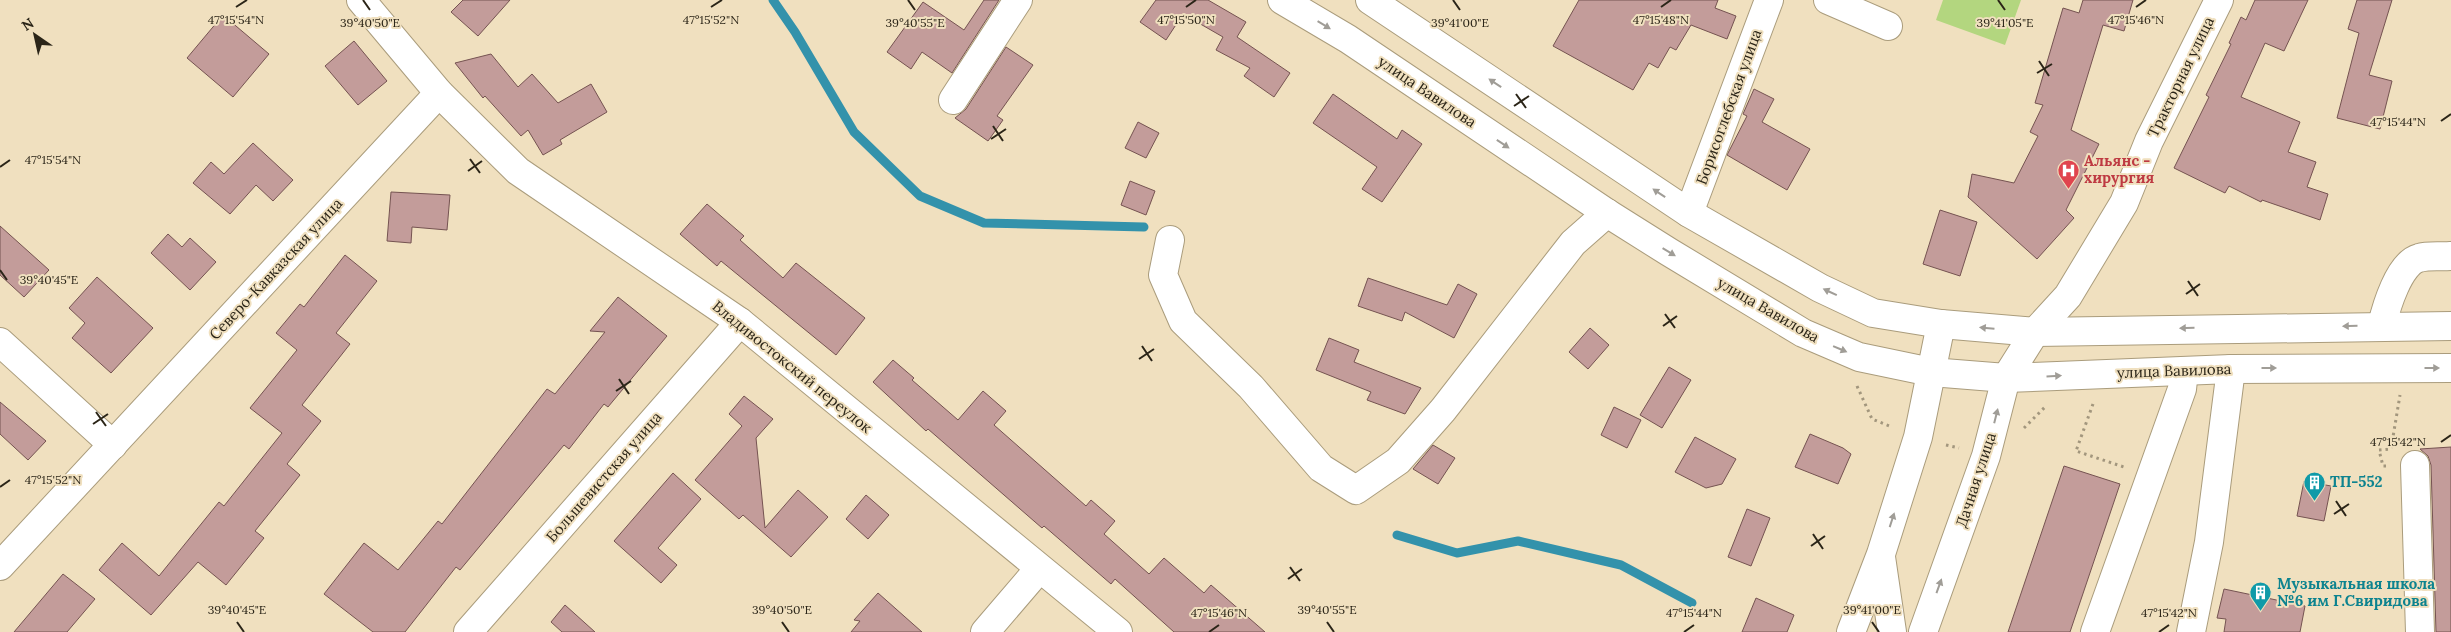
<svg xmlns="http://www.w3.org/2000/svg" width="2451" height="632" font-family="Lora,serif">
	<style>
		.green { fill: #b3d67f }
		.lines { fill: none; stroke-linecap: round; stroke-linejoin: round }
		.stream { stroke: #3392ab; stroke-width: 9 }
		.building { fill: #c39c9a; stroke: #755351 }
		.minor-casing { stroke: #aa9c7c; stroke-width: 30 }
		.major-casing { stroke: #aa9c7c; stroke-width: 30 }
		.path { stroke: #a2967d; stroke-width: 3; stroke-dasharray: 2.5 4; stroke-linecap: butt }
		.minor { stroke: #fff; stroke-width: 28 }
		.major { stroke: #fff; stroke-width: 28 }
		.oneway { fill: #a09d97 }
		.ticks { fill: none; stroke: #2b2518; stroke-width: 2 }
		.labels { text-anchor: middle; stroke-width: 4; stroke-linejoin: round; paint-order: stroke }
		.street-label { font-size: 15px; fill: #2b2518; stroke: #f0e0bf }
		.health-label { font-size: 15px; font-weight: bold; fill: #be3a42; stroke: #f0e0bf; text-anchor: start }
		.culture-label { font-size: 15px; font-weight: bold; fill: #0d838f; stroke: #f0e0bf; text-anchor: start }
		.ticks-label { font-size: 12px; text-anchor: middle; fill: #2b2518; stroke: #f0e0bf; stroke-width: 4; stroke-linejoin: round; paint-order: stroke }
	</style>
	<rect width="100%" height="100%" fill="#f0e0bf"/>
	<!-- green -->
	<polygon class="green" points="1943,0 2021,0 2005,45 1936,20"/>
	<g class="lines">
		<!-- stream -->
		<g class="stream">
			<polyline points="773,0 795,32 854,132 920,196 984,223 1144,227"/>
			<polyline points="1397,535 1457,553 1518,541 1621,565 1692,603"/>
		</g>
	</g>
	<!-- building -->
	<g class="building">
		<polygon points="463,0 510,0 478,36 451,12"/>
		<polygon points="984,0 999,0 952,73 922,52 911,69 887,52 923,2 964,30"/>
		<polygon points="1156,0 1208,0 1246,22 1237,37 1290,73 1274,97 1244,76 1250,68 1216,50 1223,37 1183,14 1166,40 1140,22"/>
		<polygon points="1579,0 1718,0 1715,8 1736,16 1727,39 1691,25 1676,50 1670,47 1658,68 1649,63 1633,90 1553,46"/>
		<polygon points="2083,0 2133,0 2124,31 2103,25 2071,130 2099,144 2066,210 2074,218 2037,259 1968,197 1972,174 2014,183 2038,136 2030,132 2043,105 2035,103 2063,8 2079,13"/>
		<polygon points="2255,0 2308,0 2284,51 2265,43 2241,97 2300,122 2288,152 2316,162 2307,187 2328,194 2320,220 2262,200 2261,202 2229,186 2225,193 2174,168 2209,97 2206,95 2231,44 2229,43 2241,17 2246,20"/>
		<polygon points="2357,0 2392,0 2369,75 2392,81 2380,129 2337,118 2359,33 2348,29"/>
		<polygon points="223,15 269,54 233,97 187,58"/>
		<polygon points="354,41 387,81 358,105 325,66"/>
		<polygon points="1006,47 1033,65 997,116 1003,120 988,141 955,118 966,109"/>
		<polygon points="491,54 518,87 532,74 558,103 591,84 607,112 560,140 562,144 543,155 528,130 521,136 485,96 483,98 455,63"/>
		<polygon points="1754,89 1774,99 1762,122 1810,149 1787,190 1727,155 1747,116 1743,114"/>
		<polygon points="1333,94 1397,139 1402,130 1422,144 1382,202 1362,189 1377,167 1313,123"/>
		<polygon points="1138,122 1159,133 1146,158 1125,148"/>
		<polygon points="253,143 293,180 273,201 256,185 230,214 193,183 211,162 224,174"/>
		<polygon points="1130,181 1155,191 1146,215 1121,205"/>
		<polygon points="391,192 450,195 447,230 412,227 411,243 387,241"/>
		<polygon points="707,204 744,236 740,240 783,278 796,263 865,318 836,355 721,261 717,266 680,234"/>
		<polygon points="1940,210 1977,222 1960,276 1923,264"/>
		<polygon points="0,226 49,270 24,297 0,275"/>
		<polygon points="168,234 182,247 190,238 216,262 190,290 151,253"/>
		<polygon points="345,255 377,281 336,333 350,344 302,405 321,421 287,464 300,475 255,531 264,538 226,585 198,562 151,615 99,570 122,543 159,576 219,502 224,506 282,433 250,408 297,350 276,333 300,304 304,307"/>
		<polygon points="97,277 153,328 111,373 72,338 85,323 69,308"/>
		<polygon points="1368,278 1447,305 1458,284 1477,294 1454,338 1405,312 1402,321 1358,306"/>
		<polygon points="618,297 667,336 608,407 604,404 569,449 564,445 460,570 456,567 405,632 373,632 324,594 364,543 398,570 438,521 442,524 547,389 555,394 605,332 590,331"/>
		<polygon points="1590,328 1609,345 1588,369 1569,352"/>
		<polygon points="1329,338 1359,350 1354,362 1421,388 1405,414 1367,400 1371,392 1316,370"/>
		<polygon points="893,360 914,378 912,380 958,420 983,391 1006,411 994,425 1086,506 1091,500 1115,521 1104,534 1149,574 1164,558 1204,593 1211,585 1265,632 1174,632 1115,579 1111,584 1044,526 1042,528 928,429 926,431 873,382"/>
		<polygon points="1669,367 1691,380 1662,428 1640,415"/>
		<polygon points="744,396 773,419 756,438 765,528 798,490 828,517 791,557 743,515 739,519 695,480 742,426 729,414"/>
		<polygon points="0,402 46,441 28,460 0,434"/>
		<polygon points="1614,407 1641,420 1627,448 1601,435"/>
		<polygon points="1810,434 1843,448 1851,454 1838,484 1795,467"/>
		<polygon points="1695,437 1736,459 1722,484 1706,488 1675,472"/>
		<polygon points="1433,445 1455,458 1438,484 1413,469"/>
		<polygon points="2451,447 2451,632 2436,632 2431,465 2428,456 2420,449"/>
		<polygon points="2064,466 2120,484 2070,632 2008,632"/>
		<polygon points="673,473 701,499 658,548 677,565 661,583 614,541"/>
		<polygon points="2304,481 2331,486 2324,521 2297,516"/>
		<polygon points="866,495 889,515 868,539 846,519"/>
		<polygon points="1747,509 1770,518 1751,566 1728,557"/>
		<polygon points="63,574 95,599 67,632 14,632"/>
		<polygon points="2224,589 2305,606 2300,632 2224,632 2226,619 2217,618"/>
		<polygon points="878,593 922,632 851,632 860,621 854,620"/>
		<polygon points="1756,598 1794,615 1787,632 1742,632"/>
		<polygon points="565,605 595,632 562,632 551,622"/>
	</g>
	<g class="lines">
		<defs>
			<g id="minor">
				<polyline points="361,0 439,93 518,171 740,322 1118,632"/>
				<polyline points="1828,0 1888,26"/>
				<polyline points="953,100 1018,0"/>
				<polyline points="1689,213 1769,0"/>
				<polyline points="1170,240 1163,275 1183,321 1251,387 1321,468 1356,490 1398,461 1443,410 1573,243 1607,213"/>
				<path d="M2382,325c4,-17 17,-62 37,-67 10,-3 22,-1 32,-2"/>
				<polyline points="2035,332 2068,296 2124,203 2149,141 2219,0"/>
				<polyline points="0,342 113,445"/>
				<polyline points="2415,465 2420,632"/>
				<polyline points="0,566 439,93"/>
				<polyline points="468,632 740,322"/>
				<polyline points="985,632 1039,569"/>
				<polyline points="2095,632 2182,389 2184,371"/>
				<polyline points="2191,632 2209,542 2231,369"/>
			</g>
			<g id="major">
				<polyline points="1282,0 1348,39 1607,213 1669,252 1803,333 1859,357 1931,372 2006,378 2231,369 2451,368"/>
				<polyline points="1370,0 1689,213 1820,288 1873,313 1941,324 2035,332 2451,326"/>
				<polyline points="1881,557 1892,632"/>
				<polyline points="1851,632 1881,554 1918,437 1941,324"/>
				<polyline points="1923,632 1986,456 2006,378 2035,332"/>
			</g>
		</defs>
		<!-- minor casing -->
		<use href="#minor" class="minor-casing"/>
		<!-- major casing -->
		<use href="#major" class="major-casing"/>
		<!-- path -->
		<g class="path">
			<polyline points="1857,386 1872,419 1892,427"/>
			<polyline points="2093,404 2076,451 2124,467"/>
			<polyline points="2024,428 2046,406"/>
			<polyline points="1946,445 1959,448"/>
			<polyline points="2386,466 2383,466 2379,450 2391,449 2400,395"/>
		</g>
		<!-- minor -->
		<use href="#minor" class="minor"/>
		<!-- major -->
		<use href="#major" class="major"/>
	</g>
	<!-- one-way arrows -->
	<defs><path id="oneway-solid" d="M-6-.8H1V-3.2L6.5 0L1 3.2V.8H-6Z" transform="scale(1.25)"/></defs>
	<g class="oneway">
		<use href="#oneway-solid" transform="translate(1324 25) rotate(31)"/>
		<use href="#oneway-solid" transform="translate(1495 83) rotate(-146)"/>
		<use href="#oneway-solid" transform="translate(1503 144) rotate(34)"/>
		<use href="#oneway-solid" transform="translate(1659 193) rotate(-146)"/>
		<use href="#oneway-solid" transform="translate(1669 252) rotate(31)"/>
		<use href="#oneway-solid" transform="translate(1830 292) rotate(-155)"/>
		<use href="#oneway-solid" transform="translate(2350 326) rotate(179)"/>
		<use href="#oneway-solid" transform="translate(1987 328) rotate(-175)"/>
		<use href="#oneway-solid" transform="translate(2187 328) rotate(179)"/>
		<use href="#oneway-solid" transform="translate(1840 349) rotate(23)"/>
		<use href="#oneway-solid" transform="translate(2269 368)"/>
		<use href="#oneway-solid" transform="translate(2432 368)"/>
		<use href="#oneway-solid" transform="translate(2054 376) rotate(-3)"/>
		<use href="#oneway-solid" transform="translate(1996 416) rotate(-76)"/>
		<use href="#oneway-solid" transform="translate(1892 520) rotate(-72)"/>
		<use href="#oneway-solid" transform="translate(1939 586) rotate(-70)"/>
	</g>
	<!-- ticks -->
	<path class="ticks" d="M363,0l7,10M908,0l7,10M1453,0l7,10M1998,0l7,10M236,7l11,-7M711,7l11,-7M1186,7l10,-7M1661,7l10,-7M2136,7l10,-7M2039,61l10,15M2037,73l15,-9M1516,94l10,14M1514,106l15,-10M2441,121l10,-7M993,126l10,15M991,139l15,-10M470,159l10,14M0,167l10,-7M468,171l14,-10M0,270l7,10M2188,281l10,15M2186,294l14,-10M1665,314l10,14M1663,326l14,-10M1142,346l10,15M1139,359l15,-10M619,379l10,15M616,391l15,-10M96,412l10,14M93,424l15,-10M2441,442l10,-7M0,487l10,-7M2336,501l10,15M2334,514l15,-10M1813,534l10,15M1811,546l14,-10M1290,567l10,14M1288,579l14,-10M237,622l7,10M782,622l7,10M1327,622l7,10M1872,622l7,10M1209,632l10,-7M1684,632l10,-7M2159,632l10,-7"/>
	<!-- icons -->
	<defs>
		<symbol id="hospital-pin" viewBox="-11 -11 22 30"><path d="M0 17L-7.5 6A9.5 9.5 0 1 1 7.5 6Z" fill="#e0444e" stroke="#f0e0bf"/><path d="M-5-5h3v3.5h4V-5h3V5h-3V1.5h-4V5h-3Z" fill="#fff"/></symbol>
		<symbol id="building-pin" viewBox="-11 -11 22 30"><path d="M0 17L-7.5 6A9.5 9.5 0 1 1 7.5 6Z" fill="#0f9aa8" stroke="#f0e0bf"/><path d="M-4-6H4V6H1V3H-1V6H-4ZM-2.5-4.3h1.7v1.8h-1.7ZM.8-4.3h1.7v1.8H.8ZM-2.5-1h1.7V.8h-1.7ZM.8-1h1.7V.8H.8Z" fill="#fff"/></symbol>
	</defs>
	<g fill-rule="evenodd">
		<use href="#hospital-pin" x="2056" y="158" width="25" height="34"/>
		<use href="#building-pin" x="2302" y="470" width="25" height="34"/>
		<use href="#building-pin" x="2248" y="580" width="25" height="34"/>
	</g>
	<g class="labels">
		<!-- street labels -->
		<g class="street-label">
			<text transform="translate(2181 77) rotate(-64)" y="5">Тракторная улица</text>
			<text transform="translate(1427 92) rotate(34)" y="5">улица Вавилова</text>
			<text transform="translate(1729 107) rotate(-70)" y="5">Борисоглебская улица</text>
			<text transform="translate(276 269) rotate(-47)" y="5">Северо-Кавказская улица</text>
			<text transform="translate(1768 310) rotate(30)" y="5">улица Вавилова</text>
			<text transform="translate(792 367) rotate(39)" y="5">Владивостокский переулок</text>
			<text transform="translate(2174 371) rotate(-2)" y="5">улица Вавилова</text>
			<text transform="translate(604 477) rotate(-49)" y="5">Большевистская улица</text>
			<text transform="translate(1976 480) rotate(-72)" y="5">Дачная улица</text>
		</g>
		<!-- health labels -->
		<g class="health-label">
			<text x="2084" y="166">Альянс -<tspan x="2084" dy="17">хирургия</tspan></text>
		</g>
		<!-- culture labels -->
		<g class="culture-label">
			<text x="2330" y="487">ТП-552</text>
			<text x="2277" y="589">Музыкальная школа<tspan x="2277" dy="17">№6 им Г.Свиридова</tspan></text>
		</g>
	</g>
	<g class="ticks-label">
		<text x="236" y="24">47°15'54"N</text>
		<text x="711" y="24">47°15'52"N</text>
		<text x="1186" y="24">47°15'50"N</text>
		<text x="1661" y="24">47°15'48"N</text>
		<text x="2136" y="24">47°15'46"N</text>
		<text x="370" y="27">39°40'50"E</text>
		<text x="915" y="27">39°40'55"E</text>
		<text x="1460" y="27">39°41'00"E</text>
		<text x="2005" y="27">39°41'05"E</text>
		<text x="2398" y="126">47°15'44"N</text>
		<text x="53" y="164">47°15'54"N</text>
		<text x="49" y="284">39°40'45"E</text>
		<text x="2398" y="446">47°15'42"N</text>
		<text x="53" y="484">47°15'52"N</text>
		<text x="237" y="614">39°40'45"E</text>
		<text x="782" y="614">39°40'50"E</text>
		<text x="1327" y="614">39°40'55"E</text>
		<text x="1872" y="614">39°41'00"E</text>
		<text x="1219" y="617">47°15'46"N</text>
		<text x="1694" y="617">47°15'44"N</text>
		<text x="2169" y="617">47°15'42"N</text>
	</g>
	<!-- north arrow -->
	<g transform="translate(35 35) rotate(326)" stroke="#f0e0bf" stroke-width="4" paint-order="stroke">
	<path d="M0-4L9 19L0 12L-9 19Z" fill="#2b2518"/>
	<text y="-8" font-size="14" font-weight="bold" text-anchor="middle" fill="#2b2518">N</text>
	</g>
</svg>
